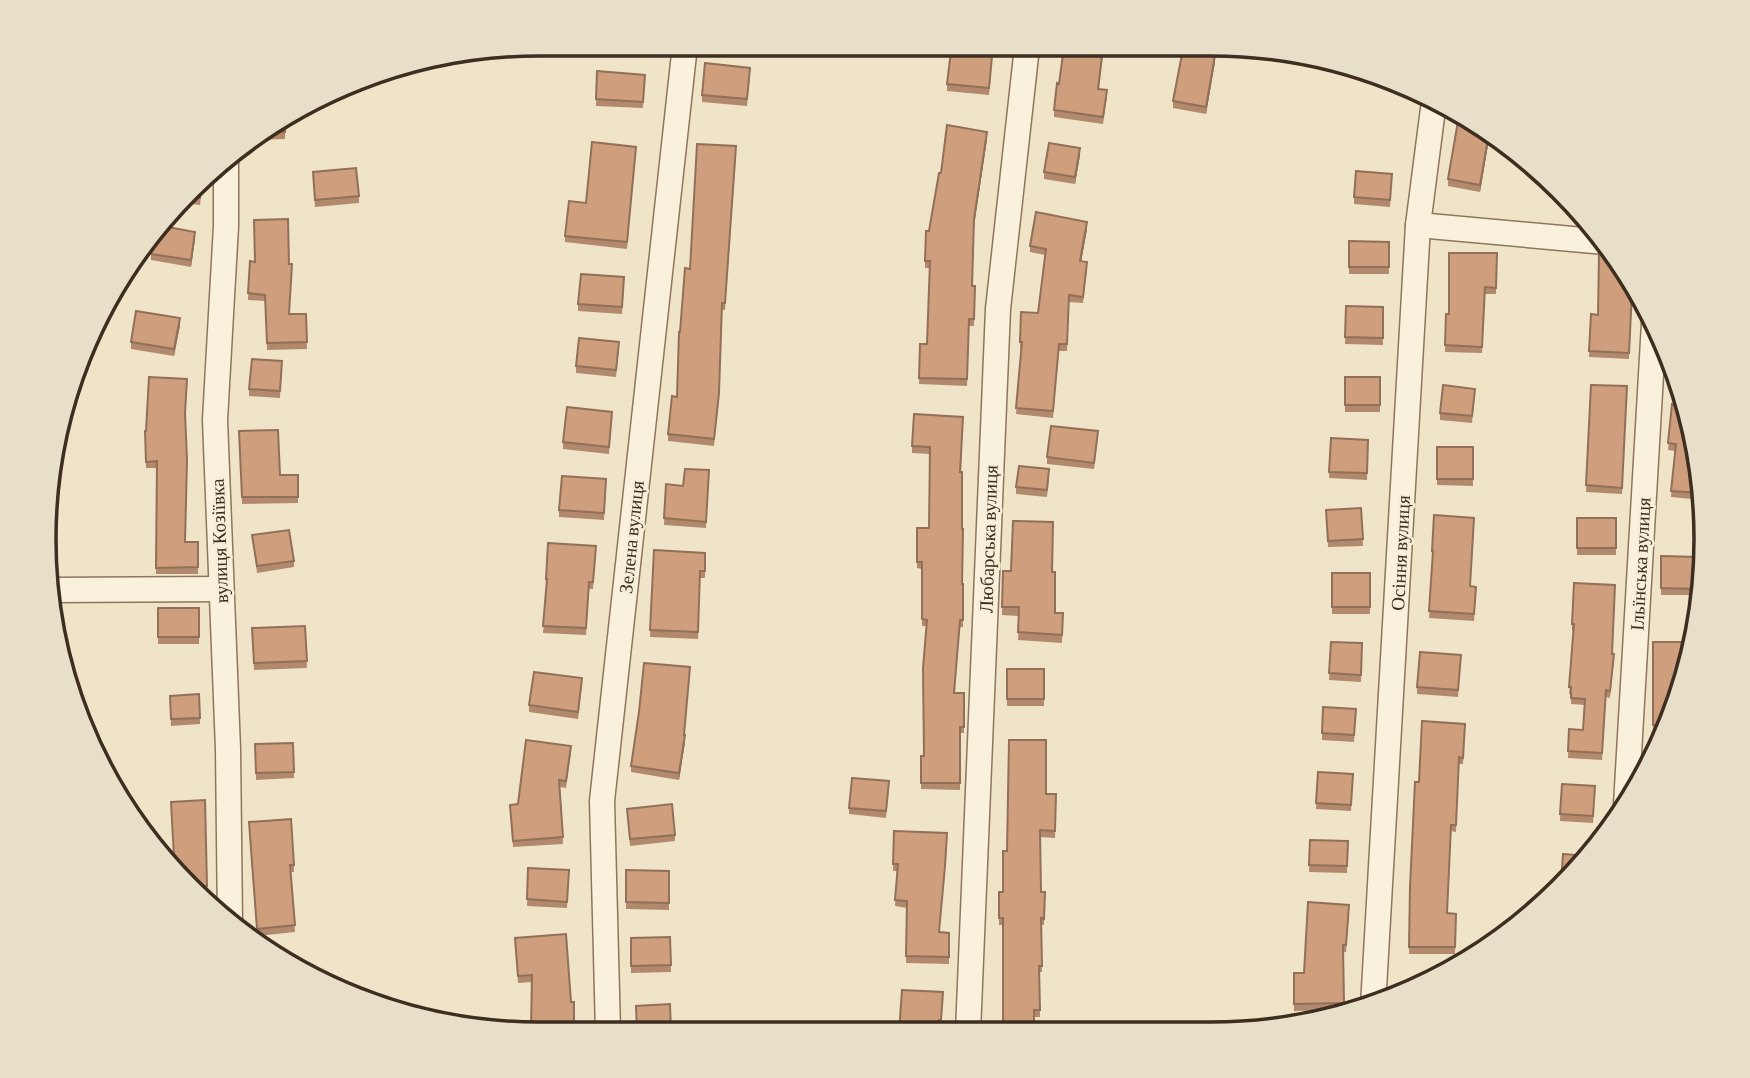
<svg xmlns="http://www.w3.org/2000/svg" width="1750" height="1078" font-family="'Crimson Pro',serif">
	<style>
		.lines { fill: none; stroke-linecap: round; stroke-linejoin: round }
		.minor-casing { stroke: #8d765c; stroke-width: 27 }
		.minor { stroke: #faf1dc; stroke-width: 24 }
		.wall { fill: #b2896c }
		.shaded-wall { fill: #916f58 }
		.building { fill: #cf9f7d; stroke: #916f58; stroke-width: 2 }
		.labels { text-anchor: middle; stroke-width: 5; stroke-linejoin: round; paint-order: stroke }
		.street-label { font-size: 19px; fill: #3d2e20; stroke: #f7eed8 }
		.rim { fill: none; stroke: #3d2e20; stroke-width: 3.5 }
	</style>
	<rect width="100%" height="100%" fill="#f0e4c8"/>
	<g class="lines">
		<defs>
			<g id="minor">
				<polyline points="226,158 226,226 215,420 228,749 230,924"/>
				<polyline points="1418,225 1605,242"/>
				<polyline points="52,590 221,589"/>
				<polyline points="1626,805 1654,323"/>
				<polyline points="1373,1006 1418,225 1434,101"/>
				<polyline points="608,1031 602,801 685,45"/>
				<polyline points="968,1032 998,309 1027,47"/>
			</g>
		</defs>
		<!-- minor casing -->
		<use href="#minor" class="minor-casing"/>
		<!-- minor -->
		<use href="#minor" class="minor"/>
	</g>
	<!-- wall -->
	<g class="wall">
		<polygon points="1104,47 1099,89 1107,97 1103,124 1054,117 1054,110 1059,84"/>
		<polygon points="1215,62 1206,114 1173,108 1173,101"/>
		<polygon points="992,63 989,95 947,91 947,84"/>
		<polygon points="597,71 645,75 643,108 596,106"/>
		<polygon points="750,74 747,106 702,102 702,95"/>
		<polygon points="285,121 285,139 252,140 252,138"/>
		<polygon points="1490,133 1480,192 1448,186 1448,179"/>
		<polygon points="987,139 974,226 972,286 975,286 974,326 969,326 967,386 919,384 920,344 927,344 930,268 925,268 925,261 929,231 941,173"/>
		<polygon points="636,153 627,249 565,242 565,236 586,203"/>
		<polygon points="736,153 725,310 722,310 719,400 714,446 668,441 668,434 677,397 680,332 690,269"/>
		<polygon points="1080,155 1075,184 1044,179 1044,172"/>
		<polygon points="313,172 359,196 359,203 315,207"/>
		<polygon points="1392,174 1390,207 1354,204 1354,197"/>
		<polygon points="202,184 200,205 184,203"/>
		<polygon points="1087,229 1081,262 1087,269 1083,303 1069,302 1067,351 1059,351 1053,418 1016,414 1022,349 1020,349 1021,312 1038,313 1045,255 1030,252 1030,246"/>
		<polygon points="195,239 191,267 151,260 151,254"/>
		<polygon points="1349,241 1389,242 1389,274 1349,274"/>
		<polygon points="1497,253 1496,294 1485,294 1482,353 1445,352 1446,314 1449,314"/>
		<polygon points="1614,255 1640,292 1640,298 1632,298 1629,359 1589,357 1591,314 1598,315"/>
		<polygon points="250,261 290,314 306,314 307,349 267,350 265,301 248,300"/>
		<polygon points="624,284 622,314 578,311 578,304"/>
		<polygon points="1346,306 1383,307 1383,345 1345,344"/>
		<polygon points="180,325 174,356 131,349 131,342"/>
		<polygon points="619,349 616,377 576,373 576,366"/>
		<polygon points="282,361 280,398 249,396 249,389"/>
		<rect x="1345" y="377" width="35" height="35"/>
		<polygon points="1591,385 1627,386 1622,494 1586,492"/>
		<polygon points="1475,395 1472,423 1440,420 1440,413"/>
		<polygon points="1672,404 1702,474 1703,500 1671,497 1675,451 1668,450"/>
		<polygon points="185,417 185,542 198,542 198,574 156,574 157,468 146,468 145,431"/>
		<polygon points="963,417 961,472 962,584 963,584 963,627 960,627 954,693 964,693 964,733 960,733 960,790 921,789 921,756 924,756 927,626 922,626 922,569 917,568 917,528 929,528 930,454 912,453 912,446"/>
		<polygon points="612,418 609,454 563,449 563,442"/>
		<polygon points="239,431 280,475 298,475 298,503 242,504"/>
		<polygon points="1098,438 1094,469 1047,464 1047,457"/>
		<polygon points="1331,438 1368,440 1367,480 1329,478"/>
		<polygon points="1473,447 1473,486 1437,485 1437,479"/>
		<polygon points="709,470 706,528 664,525 666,484 683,486"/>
		<polygon points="1049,476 1047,497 1016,494 1016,487"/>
		<polygon points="606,479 604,520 559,517 559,510"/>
		<polygon points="1361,508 1363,546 1328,547 1326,510"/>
		<polygon points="1434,515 1470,586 1476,593 1474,621 1429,618 1433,558 1432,558 1432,551"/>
		<rect x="1577" y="518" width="39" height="37"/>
		<polygon points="252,535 294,561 294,567 257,573"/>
		<polygon points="654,550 705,553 705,578 700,578 698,639 650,637"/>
		<polygon points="596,553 593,589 589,589 586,635 543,633 547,586 546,586 546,579"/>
		<polygon points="1661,556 1700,557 1699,595 1661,595"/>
		<polygon points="1003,571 1052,572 1055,613 1063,613 1062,643 1018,640 1019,616 1002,615"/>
		<rect x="1332" y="573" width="38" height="41"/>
		<polygon points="1574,583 1612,654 1614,661 1610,698 1606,697 1602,760 1568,758 1569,729 1583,730 1585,705 1571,704 1571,694 1569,694 1574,631 1572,631 1572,624"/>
		<rect x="158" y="608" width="41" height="36"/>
		<polygon points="305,626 307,668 254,670 252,628"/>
		<polygon points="1331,642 1362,643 1361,682 1329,680"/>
		<polygon points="1653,642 1689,667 1665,732 1653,732"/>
		<polygon points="1461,655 1458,697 1417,694 1417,687"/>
		<rect x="1007" y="669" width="37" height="37"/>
		<polygon points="690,674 684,735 685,742 679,780 631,772 631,766"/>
		<polygon points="582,685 578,719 529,712 529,705"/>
		<polygon points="170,696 200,718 200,724 171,726"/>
		<polygon points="1356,709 1354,742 1322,740 1322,733"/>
		<polygon points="1465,724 1463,764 1459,764 1456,832 1451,831 1447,914 1456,914 1455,954 1409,954 1410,887 1419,782"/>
		<polygon points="293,743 294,778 256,780 255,744"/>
		<polygon points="571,753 566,788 560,787 563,844 513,847 510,812"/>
		<polygon points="1318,772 1353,774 1351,811 1316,809"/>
		<polygon points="1562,784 1595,786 1593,823 1560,821"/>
		<polygon points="889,788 886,818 849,814 849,808"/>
		<polygon points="1046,794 1056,794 1055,838 1040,837 1041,892 1045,892 1044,925 1041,925 1042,972 1039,972 1040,1017 1034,1017 1003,1032 1003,925 999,925 999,892 1003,892 1007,851"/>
		<polygon points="205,800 207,893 201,893 168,857 173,857"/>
		<polygon points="627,809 675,835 675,841 630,846"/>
		<polygon points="249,829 294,865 294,872 291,872 295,932 257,936"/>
		<polygon points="894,831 945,873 939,932 949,933 949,964 906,963 907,908 895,906 897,871 893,871"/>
		<polygon points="1310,840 1348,841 1347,873 1309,872"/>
		<polygon points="528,868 569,870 567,908 527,906"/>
		<polygon points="626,870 669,871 669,910 626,909"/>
		<polygon points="1349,912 1346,952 1343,952 1344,1010 1294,1011 1294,973 1304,973"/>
		<polygon points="670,937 671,972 631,973 631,938"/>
		<polygon points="515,938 574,1030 532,982 518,983"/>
	</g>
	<!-- shaded-wall -->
	<g class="shaded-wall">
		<polygon points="1215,55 1215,62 1206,114 1206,107"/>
		<polygon points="987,132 987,139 974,226 974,219"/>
		<polygon points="1489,133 1490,133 1480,192 1480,185"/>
		<polygon points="1080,148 1080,155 1075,184 1075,177"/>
		<polygon points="1087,222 1087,229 1080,268 1080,261"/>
		<polygon points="195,232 195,239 191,267 191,260"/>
		<polygon points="180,318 180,325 174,356 174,349"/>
		<polygon points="685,735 685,742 679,780 679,773"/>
	</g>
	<!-- building -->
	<g class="building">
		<polygon points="1064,47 1103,47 1098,89 1107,90 1103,117 1054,110 1057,83 1059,84"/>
		<polygon points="1183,49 1215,55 1206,107 1173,101"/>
		<polygon points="951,51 992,56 989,88 947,84"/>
		<polygon points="705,63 750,68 747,99 702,95"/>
		<polygon points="597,71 645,75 643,102 596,99"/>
		<polygon points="285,121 285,132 262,133"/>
		<polygon points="1458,121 1473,123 1489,133 1480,185 1448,179"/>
		<polygon points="947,125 987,132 974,219 972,286 975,286 974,319 969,319 967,379 919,378 920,344 927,344 930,261 925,261 926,231 929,231 939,173 941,173"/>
		<polygon points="592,142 636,147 627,242 565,236 569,201 586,203"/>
		<polygon points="1049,143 1080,148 1075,177 1044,172"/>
		<polygon points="697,144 736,146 725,303 722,303 719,393 714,439 668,434 672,396 677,397 679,332 680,332 685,268 690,269"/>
		<polygon points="356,168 359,196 315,200 313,172"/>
		<polygon points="1356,171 1392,174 1390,200 1354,197"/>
		<polygon points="201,185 200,198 190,197"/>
		<polygon points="1036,212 1087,222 1080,261 1087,262 1083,297 1069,295 1067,344 1059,344 1053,411 1016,408 1022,342 1020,342 1021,312 1038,313 1046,249 1030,246"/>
		<polygon points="288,219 289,264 292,264 289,314 306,314 307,342 267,343 265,295 248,293 250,261 255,262 254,220"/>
		<polygon points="162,226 195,232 191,260 151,254 154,235"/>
		<polygon points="1349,241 1389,242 1389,267 1349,267"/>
		<polygon points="1449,253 1497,253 1496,288 1485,287 1482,347 1445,345 1446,314 1449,314"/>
		<polygon points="1599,254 1614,255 1640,291 1632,291 1629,353 1589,351 1591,314 1598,315"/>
		<polygon points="581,274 624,277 622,307 578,304"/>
		<polygon points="1346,306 1383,307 1383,338 1345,337"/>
		<polygon points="136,311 180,318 174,349 131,342"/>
		<polygon points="579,338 619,342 616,370 576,366"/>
		<polygon points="252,359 282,361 280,391 249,389"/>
		<polygon points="149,377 187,379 185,413 187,460 185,542 198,542 198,567 156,568 157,461 146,462 145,431 146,431"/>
		<rect x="1345" y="377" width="35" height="28"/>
		<polygon points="1443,385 1475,389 1472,416 1440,413"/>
		<polygon points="1591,385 1627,386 1622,488 1586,485"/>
		<polygon points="1677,387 1682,388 1702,474 1703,493 1671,491 1676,444 1668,443 1672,404 1675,405"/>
		<polygon points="567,407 612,412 609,447 563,442"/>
		<polygon points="914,414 963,417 960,472 962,472 962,529 963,529 962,584 963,584 963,620 960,620 954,693 964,693 964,727 960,727 960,783 921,783 921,756 924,756 923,668 927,620 922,619 922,562 917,562 917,528 929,528 930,447 912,446"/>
		<polygon points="1051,426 1098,431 1094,463 1047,457"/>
		<polygon points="278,430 280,475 298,475 298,497 242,497 239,431"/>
		<polygon points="1331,438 1368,440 1367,473 1329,472"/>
		<rect x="1437" y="447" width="36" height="32"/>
		<polygon points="1019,466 1049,469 1047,490 1016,487"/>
		<polygon points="685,469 709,470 706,522 664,518 666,484 683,486"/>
		<polygon points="562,476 606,479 604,513 559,510"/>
		<polygon points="1361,508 1363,539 1328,541 1326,510"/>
		<polygon points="1434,515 1474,518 1470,586 1476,587 1474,614 1429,611 1433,551 1432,551"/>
		<rect x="1577" y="518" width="39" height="30"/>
		<polygon points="1013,521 1053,522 1052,572 1055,572 1055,613 1063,613 1062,635 1018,632 1019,607 1002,607 1003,571 1011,571"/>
		<polygon points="289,530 294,561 257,566 252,535"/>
		<polygon points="548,543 596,546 593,582 589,582 586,628 543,626 547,579 546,579"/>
		<polygon points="654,550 705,553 705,571 700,571 698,632 650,630"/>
		<polygon points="1661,556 1700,557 1699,589 1661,588"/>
		<rect x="1332" y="573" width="38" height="34"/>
		<polygon points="1574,583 1615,585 1612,654 1614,654 1610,691 1606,690 1602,753 1568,751 1569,729 1583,730 1585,699 1571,698 1571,687 1569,687 1574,624 1572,624"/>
		<rect x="158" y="608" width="41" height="29"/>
		<polygon points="305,626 307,661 254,663 252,628"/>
		<polygon points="1331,642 1362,643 1361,675 1329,673"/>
		<polygon points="1653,642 1693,642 1689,667 1668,725 1653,725"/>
		<polygon points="1420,652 1461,655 1458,690 1417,687"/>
		<polygon points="644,663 690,667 684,735 685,735 679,773 631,766 639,712"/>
		<rect x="1007" y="669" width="37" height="30"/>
		<polygon points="534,672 582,678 578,712 529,705"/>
		<polygon points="199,694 200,718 171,719 170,696"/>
		<polygon points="1323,707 1356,709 1354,735 1322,733"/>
		<polygon points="1422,721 1465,724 1463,758 1459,757 1456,825 1451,825 1447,913 1456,914 1455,947 1409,947 1410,887 1415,782 1419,782"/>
		<polygon points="526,740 571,746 566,781 559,780 563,837 513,841 510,805 518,804"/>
		<polygon points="1009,740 1046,740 1046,794 1056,794 1055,831 1040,830 1041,892 1045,892 1044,919 1041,918 1042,966 1039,966 1040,1010 1034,1010 1034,1032 999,1032 1003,1032 1003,918 999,918 999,892 1003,892 1003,851 1007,851"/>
		<polygon points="293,743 294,772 256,773 255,744"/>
		<polygon points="1318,772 1353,774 1351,805 1316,803"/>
		<polygon points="852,778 889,781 886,811 849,808"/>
		<polygon points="1562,784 1595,786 1593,816 1560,814"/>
		<polygon points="205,800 207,886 195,887 168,857 174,857 171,802"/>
		<polygon points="672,804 675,835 630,839 627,809"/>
		<polygon points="291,819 294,865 290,865 295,925 257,929 249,822"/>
		<polygon points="894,831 947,833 945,866 939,932 949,933 949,957 906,956 907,901 895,900 898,864 893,864"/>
		<polygon points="1310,840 1348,841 1347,866 1309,865"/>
		<polygon points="1563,854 1590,856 1564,883 1561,882"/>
		<polygon points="528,868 569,870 567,902 527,899"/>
		<polygon points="626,870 669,871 669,903 626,902"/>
		<polygon points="1308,902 1349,905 1346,945 1343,945 1344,1003 1294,1004 1294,973 1304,973"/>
		<polygon points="566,934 571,1002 574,1002 574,1030 531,1030 532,975 518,976 515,938"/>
		<polygon points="670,937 671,965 631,966 631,938"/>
		<polygon points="1402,985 1419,986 1402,994"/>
		<polygon points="902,990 943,992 941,1020 939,1020 939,1032 899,1032"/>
		<polygon points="670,1004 671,1031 637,1031 636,1006"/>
	</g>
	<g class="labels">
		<!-- street labels -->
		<g class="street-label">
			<text transform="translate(631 537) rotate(-84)" y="7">Зелена вулиця</text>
			<text transform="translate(988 539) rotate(-88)" y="7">Любарська вулиця</text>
			<text transform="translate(219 541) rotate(-92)" y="7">вулиця Козіївка</text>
			<text transform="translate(1400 553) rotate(-87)" y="7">Осіння вулиця</text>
			<text transform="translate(1640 564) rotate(-87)" y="7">Ільїнська вулиця</text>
		</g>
	</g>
	<!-- crop -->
	<path d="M0 0H1750V1078H0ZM539 56H1211A483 483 0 0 1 1694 539V539A483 483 0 0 1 1211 1022H539A483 483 0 0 1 56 539V539A483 483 0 0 1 539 56Z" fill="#e8dfc9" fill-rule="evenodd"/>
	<path class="rim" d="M539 56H1211A483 483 0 0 1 1694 539V539A483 483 0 0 1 1211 1022H539A483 483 0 0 1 56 539V539A483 483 0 0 1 539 56Z"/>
</svg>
